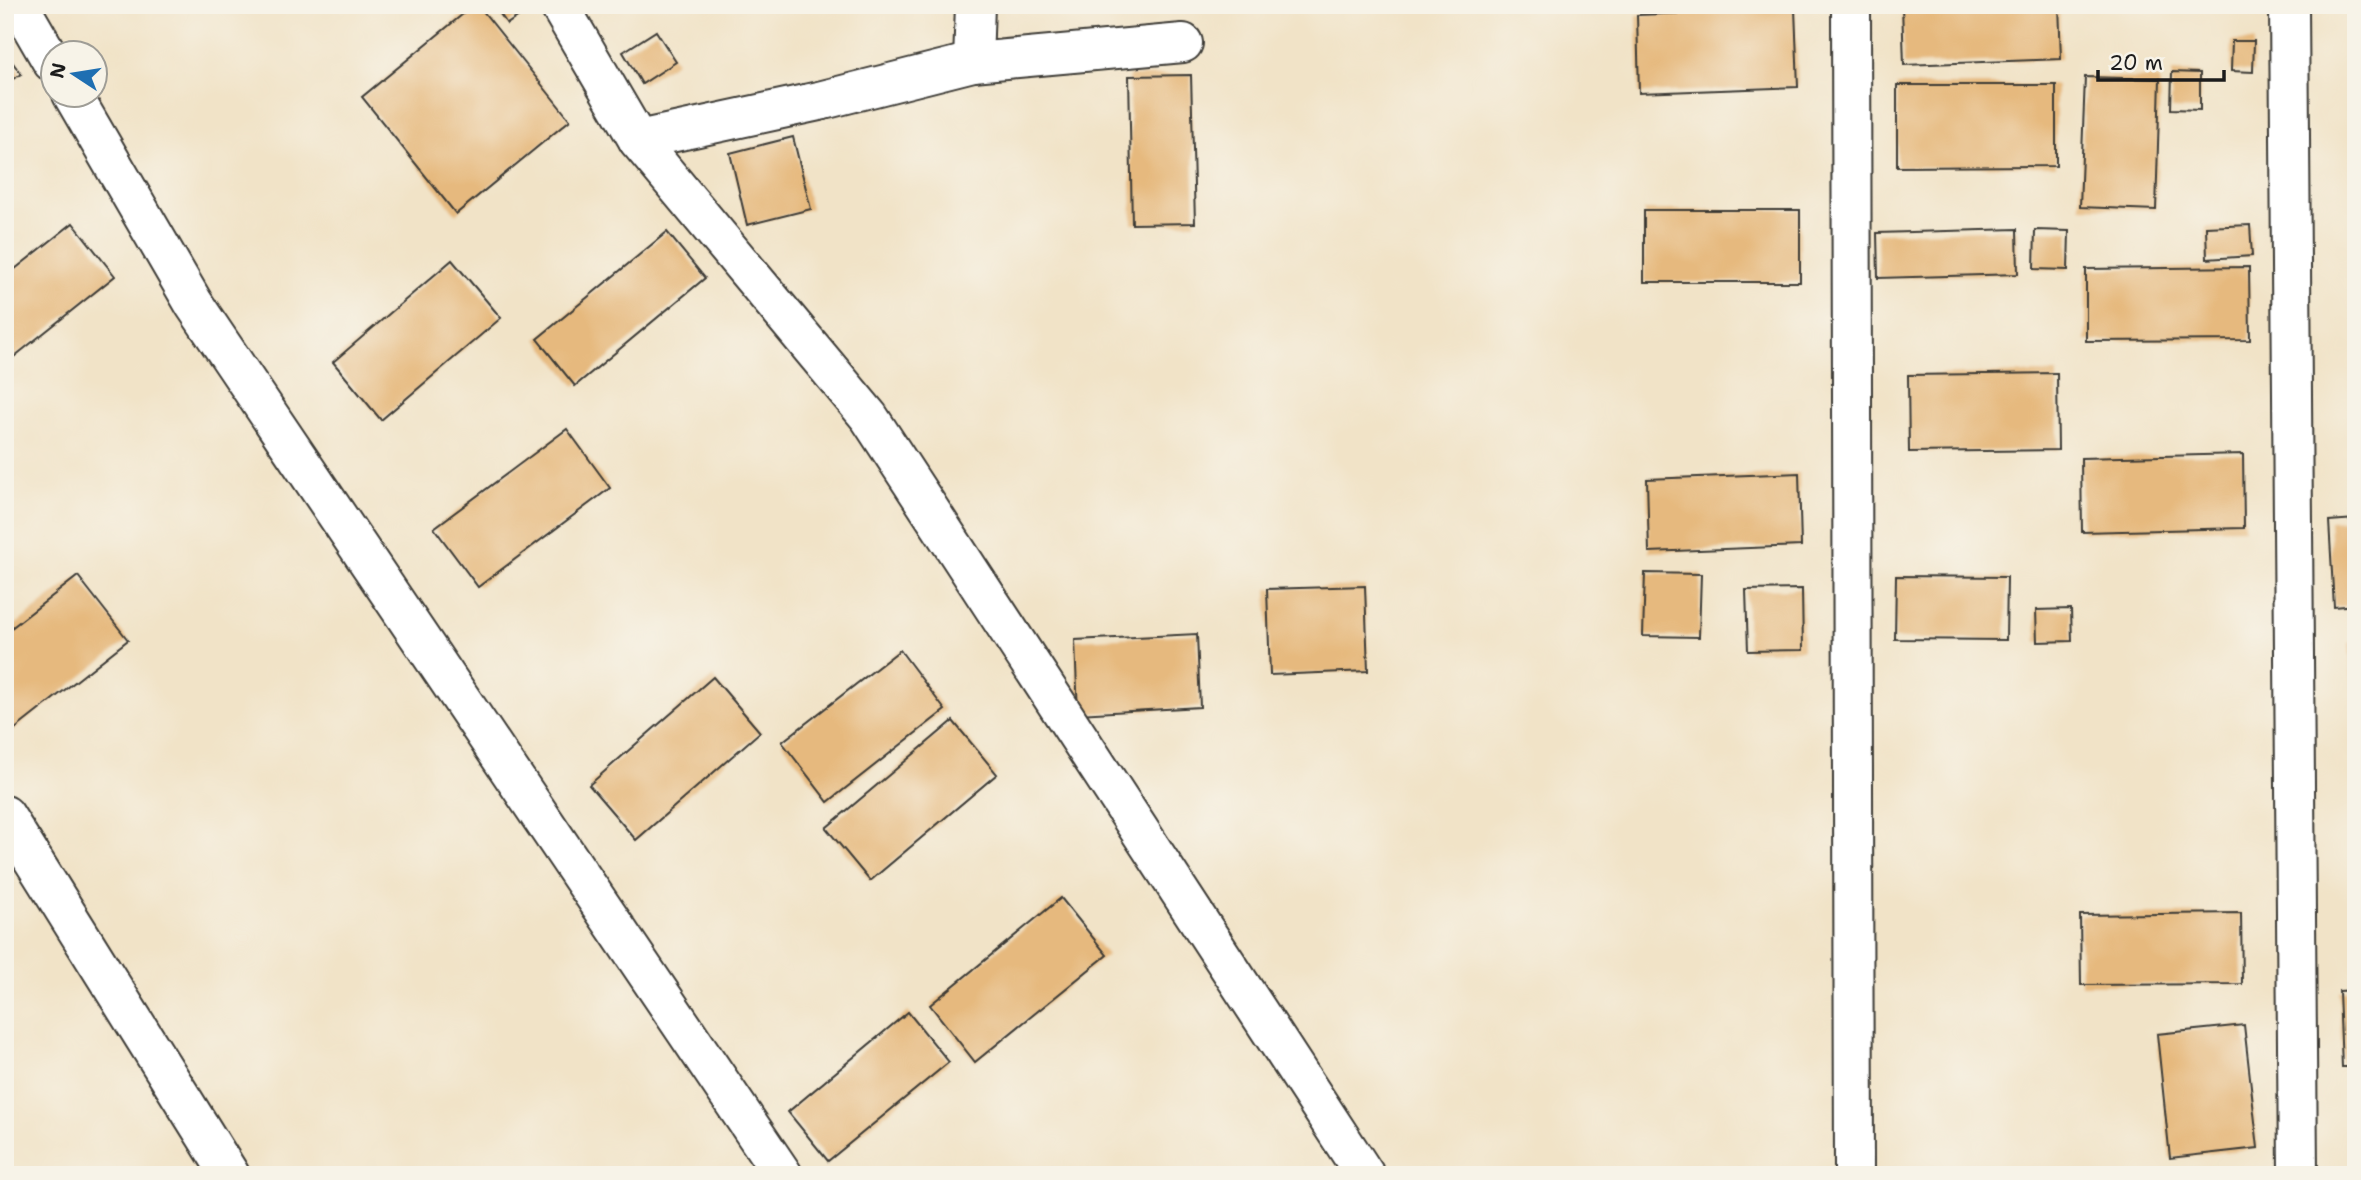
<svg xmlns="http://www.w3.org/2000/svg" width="2361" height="1180" font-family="'Shantell Sans',sans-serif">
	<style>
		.building { fill: #e6b97e }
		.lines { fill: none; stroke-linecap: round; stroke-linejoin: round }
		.minor-casing { stroke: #3c3a36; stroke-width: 42 }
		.minor { stroke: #fff; stroke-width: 38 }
	</style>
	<rect width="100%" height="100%" fill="#f7f3e8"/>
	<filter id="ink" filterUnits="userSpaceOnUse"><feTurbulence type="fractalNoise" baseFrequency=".0143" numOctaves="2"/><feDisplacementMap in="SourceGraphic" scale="14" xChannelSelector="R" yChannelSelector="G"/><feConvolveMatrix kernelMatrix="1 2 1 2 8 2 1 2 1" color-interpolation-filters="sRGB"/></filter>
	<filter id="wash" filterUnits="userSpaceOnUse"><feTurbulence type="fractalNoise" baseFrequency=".00686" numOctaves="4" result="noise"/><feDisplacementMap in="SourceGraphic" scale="28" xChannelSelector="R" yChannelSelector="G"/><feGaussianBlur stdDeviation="1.57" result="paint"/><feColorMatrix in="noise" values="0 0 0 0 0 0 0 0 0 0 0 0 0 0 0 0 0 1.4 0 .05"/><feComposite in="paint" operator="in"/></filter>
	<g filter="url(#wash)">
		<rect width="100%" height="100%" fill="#f1e3c7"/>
		<g id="blocks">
			<!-- building -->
			<g class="building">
				<polygon points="474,5 478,5 570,120 456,214 362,97"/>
				<polygon points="494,5 530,5 532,7 507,24"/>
				<polygon points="1902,5 2059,5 2061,59 1904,65"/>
				<polygon points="1795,9 1798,87 1639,93 1637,15"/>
				<polygon points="656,31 676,62 642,84 623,52"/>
				<polygon points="2232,41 2254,41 2253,72 2231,71"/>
				<polygon points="5,52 21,74 5,84"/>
				<polygon points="2172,72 2200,73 2200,110 2171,109"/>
				<polygon points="1191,75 1195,223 1132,224 1129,76"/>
				<polygon points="2085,77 2160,79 2156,210 2080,207"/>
				<polygon points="1897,85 2056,85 2056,166 1897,167"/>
				<polygon points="793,137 811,209 747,225 730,153"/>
				<rect x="1644" y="210" width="156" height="72"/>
				<polygon points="73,223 115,276 5,364 5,277"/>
				<polygon points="2250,225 2252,256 2207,259 2206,227"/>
				<polygon points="2017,229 2018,274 1878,278 1877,233"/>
				<polygon points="2035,230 2069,231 2068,270 2034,269"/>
				<polygon points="667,232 705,278 575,386 537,339"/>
				<polygon points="452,260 501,318 381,420 333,362"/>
				<polygon points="2249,267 2250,340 2086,341 2086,269"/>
				<polygon points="2057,373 2058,450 1909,452 1908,375"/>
				<polygon points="567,429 610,488 478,587 434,528"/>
				<polygon points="2243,454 2244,528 2082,532 2081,458"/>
				<polygon points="1799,473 1801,546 1649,552 1647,479"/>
				<polygon points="2356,519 2356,605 2334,607 2329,521"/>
				<polygon points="1645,573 1701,574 1699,637 1643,636"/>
				<polygon points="78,576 128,640 5,737 5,633"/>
				<polygon points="1896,576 2007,577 2006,640 1895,639"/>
				<polygon points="1365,586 1368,671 1270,675 1267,589"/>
				<polygon points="1802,589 1803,650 1748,651 1746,590"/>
				<polygon points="2071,609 2072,641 2037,642 2036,610"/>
				<polygon points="1197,634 1200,707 1078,714 1075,640"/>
				<polygon points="2356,642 2356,715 2354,715 2349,643"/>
				<polygon points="900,650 945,710 828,802 782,742"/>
				<polygon points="713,677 760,732 636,840 589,785"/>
				<polygon points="953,721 997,774 870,881 826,828"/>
				<polygon points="1061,898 1107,955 975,1062 930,1005"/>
				<polygon points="2241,913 2242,984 2081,985 2080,915"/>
				<polygon points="2356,990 2356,1067 2342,1067 2339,991"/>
				<polygon points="908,1012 949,1062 828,1161 788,1112"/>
				<polygon points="2244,1025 2258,1148 2170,1158 2157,1034"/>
			</g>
		</g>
	</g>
	<g filter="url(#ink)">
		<use href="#blocks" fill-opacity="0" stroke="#3c3a36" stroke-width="2"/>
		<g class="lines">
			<defs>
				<g id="minor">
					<polyline points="19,5 52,62"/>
					<polyline points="559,5 638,140 869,417 1365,1175"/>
					<polyline points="1851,5 1854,1175"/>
					<polyline points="2289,5 2298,1175"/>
					<polyline points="973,62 975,5"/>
					<polyline points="72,94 194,304 783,1175"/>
					<polyline points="638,140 819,101 973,62 1183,43"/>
					<polyline points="5,815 230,1175"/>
				</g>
			</defs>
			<!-- minor casing -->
			<use href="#minor" class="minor-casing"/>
			<!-- minor -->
			<use href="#minor" class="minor"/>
		</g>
	</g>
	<!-- margin -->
	<rect width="2361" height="1180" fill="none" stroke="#f7f3e8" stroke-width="28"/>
	<!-- north arrow -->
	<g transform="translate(74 74) rotate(282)"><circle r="33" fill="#f7f3e8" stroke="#9f9d96" stroke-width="2"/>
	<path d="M0-5L12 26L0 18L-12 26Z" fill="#1f6fb2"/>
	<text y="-10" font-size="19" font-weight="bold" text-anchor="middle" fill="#1c1c1c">N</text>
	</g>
	<!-- scale -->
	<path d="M2098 70v10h126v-10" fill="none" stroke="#1c1c1c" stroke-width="3.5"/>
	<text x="2109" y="70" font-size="21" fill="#1c1c1c" stroke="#f7f3e8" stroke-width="5" paint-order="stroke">20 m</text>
</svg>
